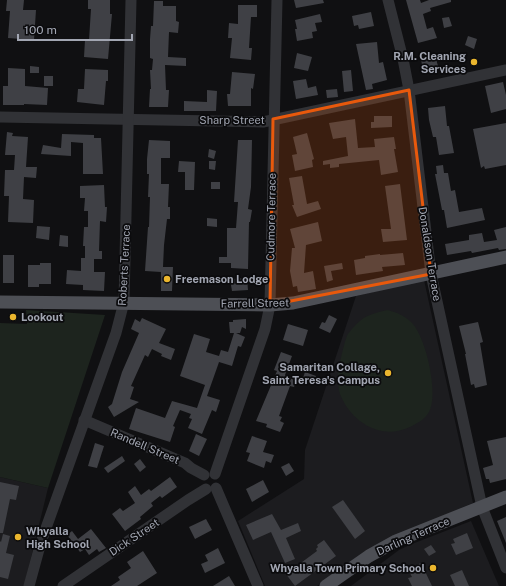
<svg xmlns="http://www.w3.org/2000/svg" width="506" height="586" font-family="'Public Sans',sans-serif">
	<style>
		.built { fill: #1c1c1f }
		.green { fill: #1d241e }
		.building { fill: #3f4045 }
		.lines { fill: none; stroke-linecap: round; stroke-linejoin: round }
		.minor { stroke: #313236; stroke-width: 11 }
		.major { stroke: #4d4f55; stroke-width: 13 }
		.marked { fill: #e8590c; fill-opacity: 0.2; stroke: #e8590c; stroke-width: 3; stroke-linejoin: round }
		.poi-dot { fill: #ebb62e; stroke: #0b0b0d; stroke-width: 1.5 }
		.labels { text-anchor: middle; stroke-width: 3.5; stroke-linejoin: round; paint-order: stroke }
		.poi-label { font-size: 11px; font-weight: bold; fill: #a2a6b2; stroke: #0b0b0d; text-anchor: end }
		.street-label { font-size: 11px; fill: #a2a6b2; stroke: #0b0b0d }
	</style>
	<rect width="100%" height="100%" fill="#101012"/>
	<!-- built -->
	<g class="built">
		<polygon points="424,280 473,503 380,543 317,586 265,586 238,521 304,479 305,450 356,296"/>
		<polygon points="0,477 48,488 24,586 0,586"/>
		<polygon points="471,521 499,586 351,586 399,550 412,544"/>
	</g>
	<!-- green -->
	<g class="green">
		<polygon points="26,310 105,315 48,488 0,477 0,323 27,324"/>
		<path d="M388,310c10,3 17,6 24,13 14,14 27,72 17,89 -5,8 -11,11 -19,15 -29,14 -59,-5 -70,-33 -2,-6 -2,-16 -2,-22 1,-5 7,-34 10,-38 3,-4 8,-10 12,-13 8,-7 19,-9 28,-11z"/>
	</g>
	<!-- building -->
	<g class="building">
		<polygon points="7,0 24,0 23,10 36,10 34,40 8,38 10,11 6,11"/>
		<polygon points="88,0 110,0 110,14 112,14 108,59 84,57 85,40 89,40 91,9 88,9"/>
		<polygon points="294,0 323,0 324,3 296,8"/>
		<polygon points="406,0 420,0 421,3 429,0 451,0 451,2 430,8 431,11 423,14 427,29 433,27 437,38 418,43"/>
		<polygon points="154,1 163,1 163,6 176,6 176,21 179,22 178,33 169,32 168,57 186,58 186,66 165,65 166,90 169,90 168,107 149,107 150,89 151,89 150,70 152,70 153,59 150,58 150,39 151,26 153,26"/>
		<polygon points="238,5 257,5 257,17 251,17 249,48 252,48 251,60 230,58 232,38 228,38 229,23 238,24"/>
		<polygon points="371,12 374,26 359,29 358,25 354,26 352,16"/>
		<polygon points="320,14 322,22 315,23 317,31 312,32 313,38 297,41 295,29 297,29 295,20"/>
		<polygon points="449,17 452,26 444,28 442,18"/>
		<polygon points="468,36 477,39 474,49 465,45"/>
		<polygon points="377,42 379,63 383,62 387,80 372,84 373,89 366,90 356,44"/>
		<polygon points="297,53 312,57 308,71 294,68"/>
		<polygon points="435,56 439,69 424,73 421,60"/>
		<polygon points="30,66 39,67 39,73 30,73"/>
		<polygon points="8,68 25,69 25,86 48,88 47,105 24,104 24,105 3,105 3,86 8,86"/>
		<polygon points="85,69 108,70 108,81 106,81 104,105 77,102 78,89 84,89"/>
		<polygon points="351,70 353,91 344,92 342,71"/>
		<polygon points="232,72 255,74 253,89 251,88 251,106 228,106 227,94 230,94"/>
		<rect x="44" y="76" width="9" height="10"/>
		<polygon points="306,79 308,88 316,86 318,95 296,99 293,81"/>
		<polygon points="503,82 506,95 506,109 491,113 485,86"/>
		<polygon points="337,89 338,97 327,98 326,90"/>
		<polygon points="207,90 217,91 216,111 184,111 184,101 207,102"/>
		<polygon points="445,106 447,126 449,126 454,153 439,155 436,137 433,137 429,120 428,108"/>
		<polygon points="374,116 392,116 392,127 371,128 371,122 374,122"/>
		<polygon points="355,119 358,148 375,147 374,139 394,137 396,149 394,149 398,172 381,175 379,160 339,164 339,167 330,168 330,164 323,165 323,161 348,156 346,137 333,139 329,123"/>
		<polygon points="506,123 506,165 485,169 484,166 481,168 473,129"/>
		<polygon points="7,132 13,133 12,136 28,137 26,167 37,167 36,178 24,177 23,199 34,200 33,223 8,222 9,196 4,196 5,170 14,170 15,155 5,155"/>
		<polygon points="307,133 314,159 312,160 313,167 295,171 292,155 297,154 293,137"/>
		<polygon points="62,134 94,135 94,138 101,138 103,174 83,174 83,143 71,142 71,156 41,154 43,145 61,148"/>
		<polygon points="149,140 170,141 170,158 161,158 161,184 169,184 168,207 170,207 170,219 167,219 164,245 163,267 173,267 172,291 161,291 161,272 145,271 148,227 149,227 150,197 148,197 149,174 147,174 147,159"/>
		<polygon points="238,140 252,140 251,187 248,209 252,210 250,222 249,222 248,269 231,268 231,263 219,263 219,257 227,257 227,228 236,228 238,202 234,202"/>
		<polygon points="209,149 216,151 214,159 208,157"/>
		<polygon points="179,161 195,162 194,190 185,190 185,172 178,172"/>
		<polygon points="209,161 216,161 215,170 209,169"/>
		<polygon points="443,165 444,173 448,173 451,191 455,190 459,212 482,208 485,220 447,228 444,210 442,210 435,174 437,174 436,166"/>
		<polygon points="302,176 307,204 318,201 321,209 297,217 292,205 294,205 289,178"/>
		<rect x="211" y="182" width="9" height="7"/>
		<polygon points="400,184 407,240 383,242 381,229 391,229 385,186"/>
		<polygon points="104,185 105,207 107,207 106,222 100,221 99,251 102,251 102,259 94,259 94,272 105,272 104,291 83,290 83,285 66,284 67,270 81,271 81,258 85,258 85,246 83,246 84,227 88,227 88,211 84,211 85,198 80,198 80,186"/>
		<polygon points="207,218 217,219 217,227 207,226"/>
		<polygon points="318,222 322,241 306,245 304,273 313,271 316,289 298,292 297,286 293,287 290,271 292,248 295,248 290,229"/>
		<polygon points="37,226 50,227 49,240 36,238"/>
		<polygon points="506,227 506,249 499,250 498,248 472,253 471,251 447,255 445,244 469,240 469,235 482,233 484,242 497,240 494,230"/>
		<polygon points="60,235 68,236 68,247 59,246"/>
		<polygon points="403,253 405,265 382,267 383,271 356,275 354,260 365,258 365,256 380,254 380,255"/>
		<rect x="3" y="255" width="11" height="28"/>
		<polygon points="40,263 51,263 51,284 39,284 39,287 28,287 28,265 40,265"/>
		<polygon points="342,263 343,269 331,271 333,280 327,282 324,266"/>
		<polygon points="247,278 248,290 232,291 230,279"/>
		<polygon points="329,315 337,319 330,333 319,328 322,322 325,323"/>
		<polygon points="142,318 166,329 159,343 175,349 171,360 161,356 162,354 152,349 148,357 145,355 131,386 134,387 130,399 139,402 114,417 108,407 112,404 122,372 139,333 131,329 135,319 140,322"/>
		<polygon points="246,319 246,329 242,327 240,333 236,333 245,337 241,347 238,346 232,366 219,362 218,365 207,396 220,400 216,412 212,410 202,434 188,428 192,419 189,418 191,414 180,410 173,426 175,427 170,442 129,429 136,408 165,418 172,401 197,408 205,385 180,376 194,334 210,339 206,352 219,356 221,350 228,352 234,333 230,333 229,322 233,322 233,320"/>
		<polygon points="478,322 483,342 480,343 487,385 475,388 474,384 471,385 465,354 466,354 459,326"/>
		<polygon points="288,324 308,330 303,346 283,340"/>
		<polygon points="281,352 292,356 285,375 297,380 294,387 290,386 279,416 282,417 280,421 284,423 280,432 266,427 267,424 256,421 277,371 274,370"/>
		<polygon points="305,372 316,376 313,382 303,378"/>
		<polygon points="196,434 207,439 199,456 189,451"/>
		<polygon points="252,436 267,441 263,452 274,455 271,463 266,461 264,468 247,461 250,453 246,452"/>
		<polygon points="506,437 506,479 490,483 489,479 486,479 483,468 493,465 487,441"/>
		<polygon points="95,443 104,446 97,468 88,466"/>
		<polygon points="122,456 125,461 108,473 104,468"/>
		<polygon points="140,459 146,467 140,472 134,464"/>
		<polygon points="289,463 294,471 286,476 281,467"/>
		<polygon points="170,477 177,487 162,498 160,496 151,503 153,506 140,517 141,519 125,531 112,514 120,508 123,511 135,503 128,492 135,486 141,495 149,489 151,491"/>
		<polygon points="263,480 269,492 252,502 246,489"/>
		<polygon points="0,482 19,486 16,500 10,499 3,533 0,533"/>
		<polygon points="343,500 365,531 355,539 332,507"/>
		<polygon points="272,514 281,530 298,523 301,531 286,538 295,559 285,563 271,532 253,540 246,525"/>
		<polygon points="506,517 506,543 497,521"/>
		<polygon points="206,519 212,530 195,539 189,527"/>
		<polygon points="91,529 106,548 99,552 97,549 89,555 85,549 80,552 67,535 72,531 78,539"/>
		<polygon points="467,533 473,548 456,555 451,544 455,543 453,539"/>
		<polygon points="3,534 10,536 6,553 14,555 8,579 0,577 0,541 1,542"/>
		<polygon points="324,540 336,556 295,586 286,574 317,551 316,549 318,547 317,545"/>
		<polygon points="431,545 436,552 429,556 424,549"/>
		<polygon points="218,548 225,563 205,573 201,564 208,561 205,555"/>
		<polygon points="143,551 157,573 137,586 111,586 120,580 118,577 131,568 127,562"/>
		<polygon points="421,563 432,586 412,586 408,578 412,577 408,569"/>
		<polygon points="462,570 469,586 455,586 450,575"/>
		<polygon points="229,576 235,586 213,586"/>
	</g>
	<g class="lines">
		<!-- minor -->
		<g class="minor">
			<polyline points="388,0 403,59 409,90 431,274 482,507 506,568"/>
			<polyline points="0,117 263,122 506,70"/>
			<polyline points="84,420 185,463 191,468 204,475"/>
			<polyline points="215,474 265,329 270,305 277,0"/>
			<polyline points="216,488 258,586"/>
			<polyline points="29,586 41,542 116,333 124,302 131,0"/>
			<polyline points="63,586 188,500 206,489"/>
		</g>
		<!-- major -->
		<g class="major">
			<polyline points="0,302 270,305 293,303 506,257"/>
			<polyline points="326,586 369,556 396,541 506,497"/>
		</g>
	</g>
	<!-- marked area -->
	<path class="marked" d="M409,90l22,184 -161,31 3,-186z"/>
	<!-- markers -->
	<g class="poi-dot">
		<circle cx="474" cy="62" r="4"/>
		<circle cx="167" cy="279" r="4"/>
		<circle cx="13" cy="317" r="4"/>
		<circle cx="388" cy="373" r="4"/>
		<circle cx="18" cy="537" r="4"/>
		<circle cx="433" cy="568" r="4"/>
	</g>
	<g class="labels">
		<!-- poi labels -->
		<g class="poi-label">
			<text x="466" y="60">R.M. Cleaning<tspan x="466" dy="13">Services</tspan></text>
			<text x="175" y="283" text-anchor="start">Freemason Lodge</text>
			<text x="21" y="321" text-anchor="start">Lookout</text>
			<text x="380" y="371">Samaritan Collage,<tspan x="380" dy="13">Saint Teresa's Campus</tspan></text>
			<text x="26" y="535" text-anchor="start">Whyalla<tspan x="26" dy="13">High School</tspan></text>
			<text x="425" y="572">Whyalla Town Primary School</text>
		</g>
		<!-- street labels -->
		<g class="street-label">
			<text x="232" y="124">Sharp Street</text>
			<text transform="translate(271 217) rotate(-89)" y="4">Cudmore Terrace</text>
			<text transform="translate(430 254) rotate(81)" y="4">Donaldson Terrace</text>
			<text transform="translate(124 265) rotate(-87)" y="4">Roberts Terrace</text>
			<text transform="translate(255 303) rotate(-1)" y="4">Farrell Street</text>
			<text transform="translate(145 446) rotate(23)" y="4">Randell Street</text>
			<text transform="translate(413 536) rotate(-24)" y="4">Darling Terrace</text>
			<text transform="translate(134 537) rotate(-34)" y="4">Dick Street</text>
		</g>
	</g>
	<!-- scale -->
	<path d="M18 34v6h114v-6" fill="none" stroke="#a2a6b2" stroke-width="2"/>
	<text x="24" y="34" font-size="12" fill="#a2a6b2" stroke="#0b0b0d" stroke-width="3" paint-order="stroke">100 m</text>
</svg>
